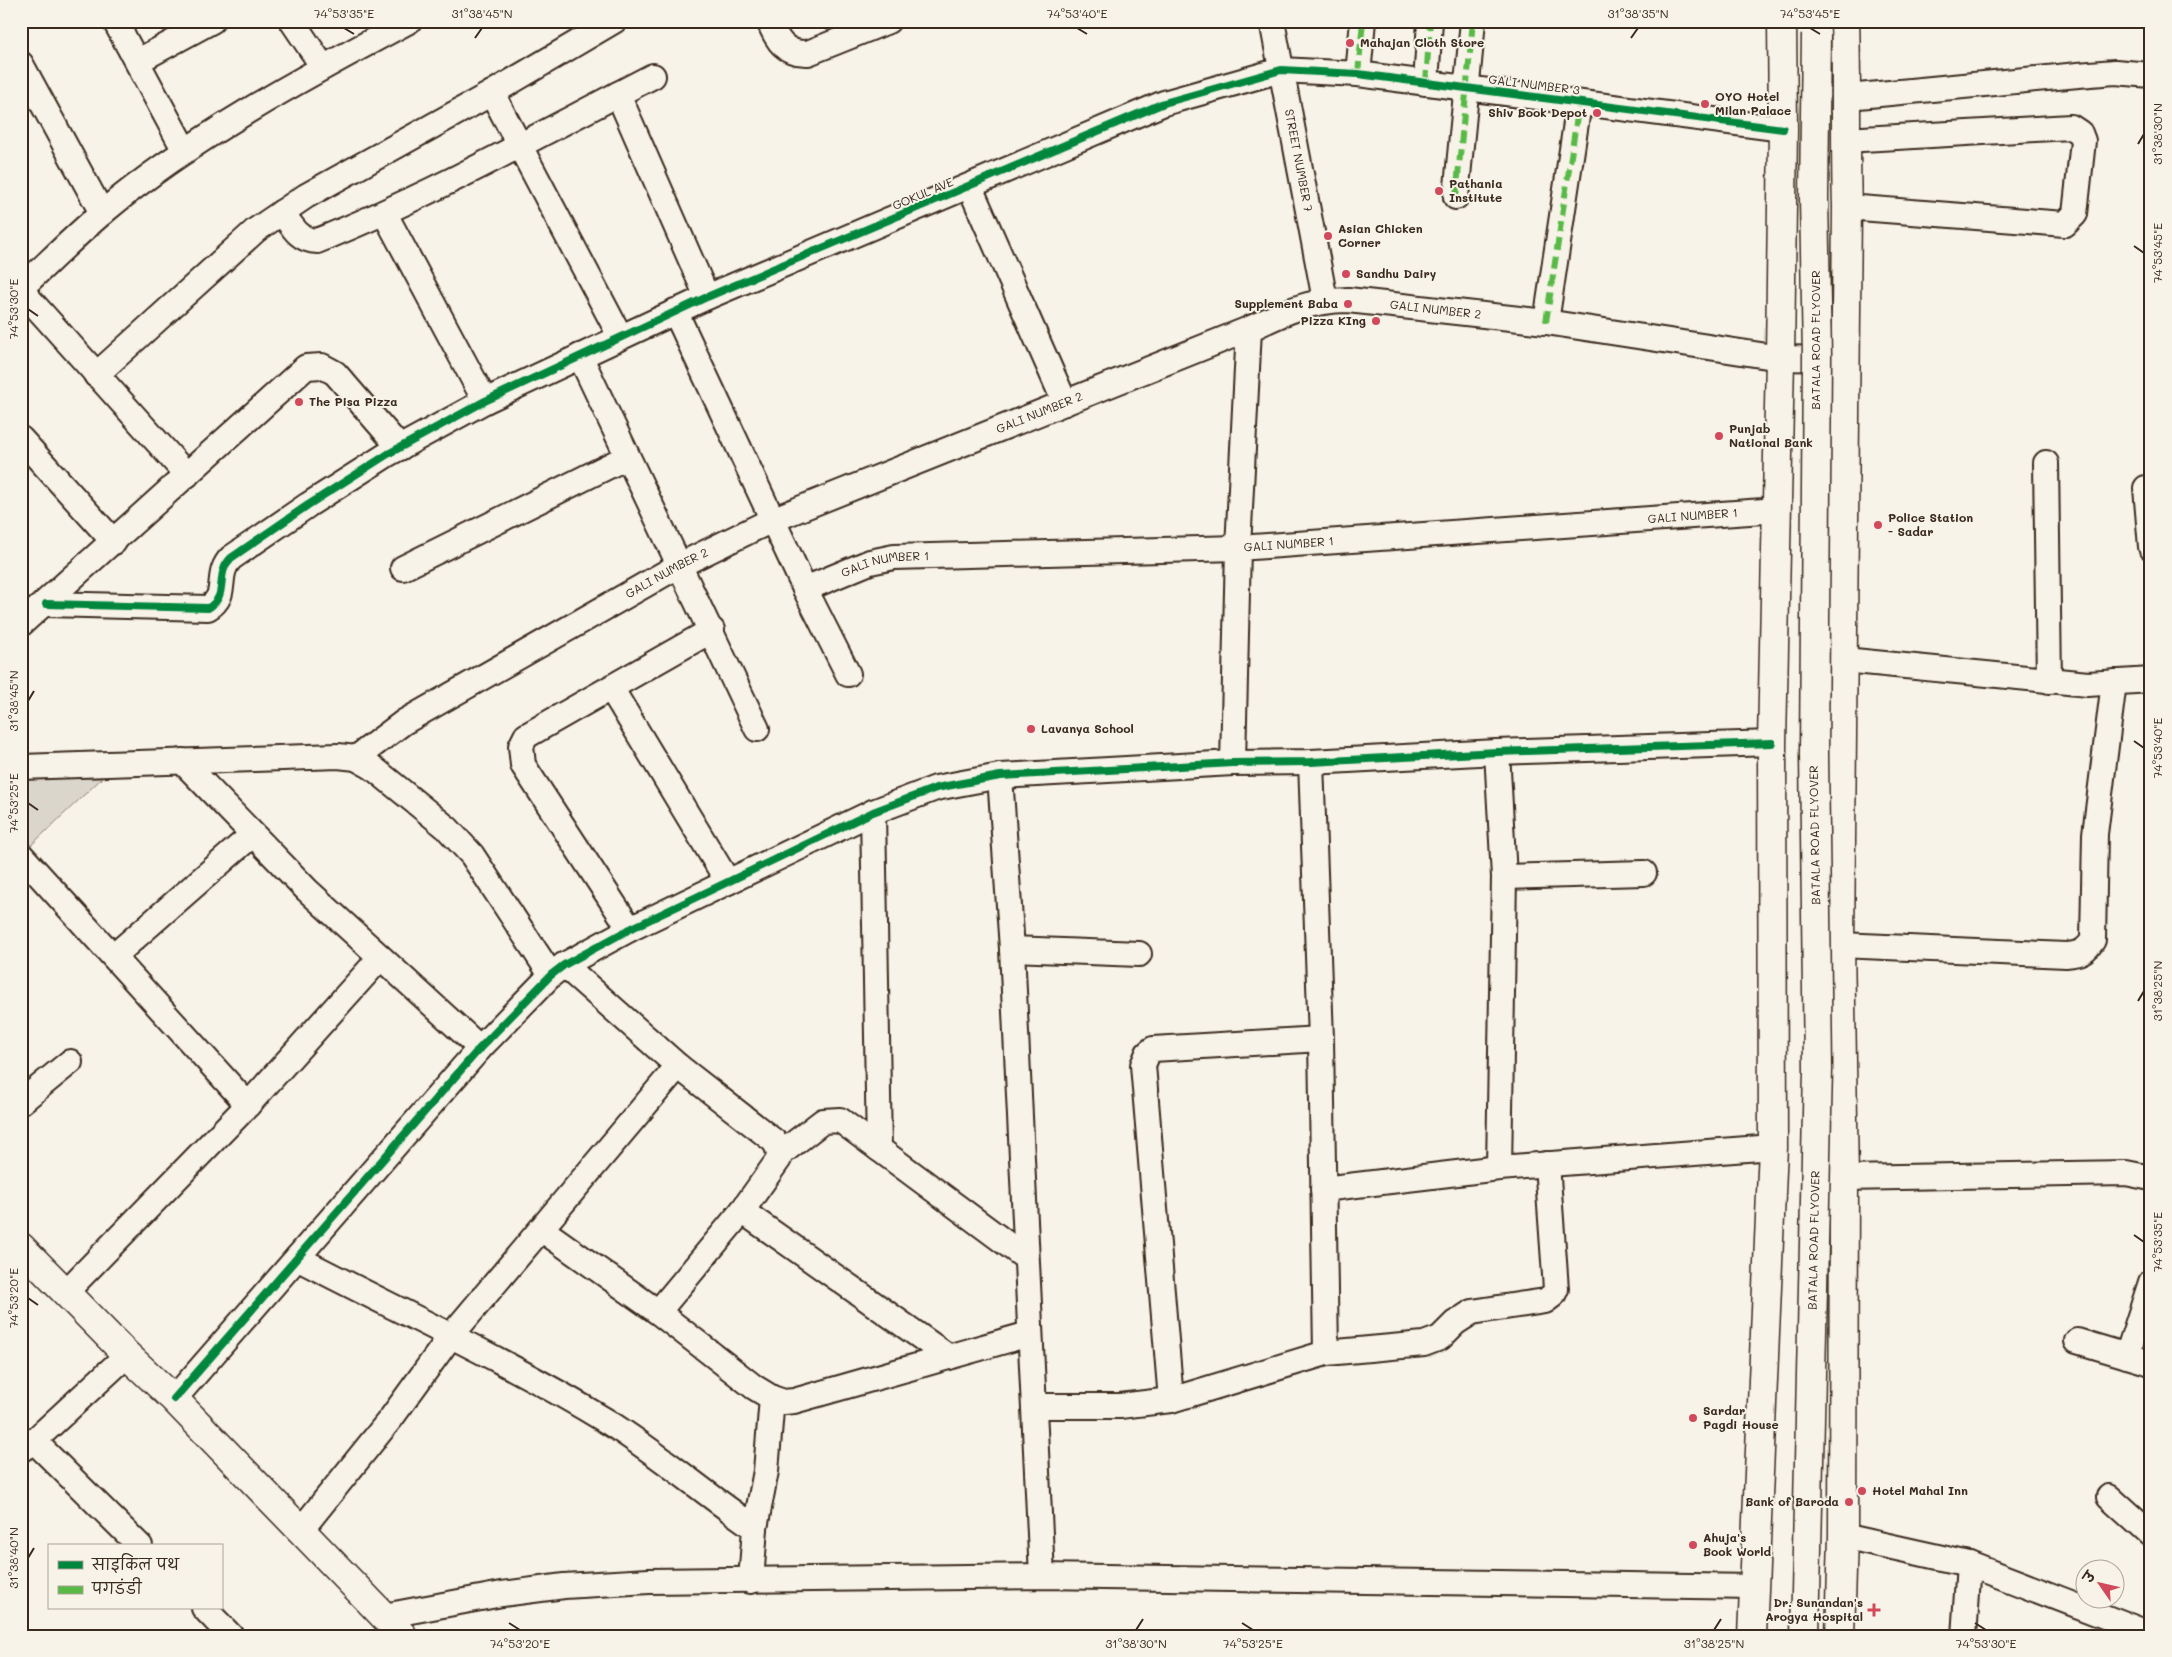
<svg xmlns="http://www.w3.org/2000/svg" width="2172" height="1657" font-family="Mali,'Playpen Sans Deva',sans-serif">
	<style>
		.green { fill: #dbd6cb; stroke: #8b8074 }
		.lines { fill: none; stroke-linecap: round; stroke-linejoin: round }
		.street-casing { stroke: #3b2a1e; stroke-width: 28 }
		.secondary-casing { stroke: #3b2a1e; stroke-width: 31 }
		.primary-casing { stroke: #3b2a1e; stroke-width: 31 }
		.street { stroke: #f7f3e8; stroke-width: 24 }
		.secondary { stroke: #f7f3e8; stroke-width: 28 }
		.primary { stroke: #f7f3e8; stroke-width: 28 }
		.primary-bridge-casing { stroke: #3b2a1e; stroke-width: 31; stroke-linecap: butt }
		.primary-bridge { stroke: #f7f3e8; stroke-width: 28 }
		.quiet { stroke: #58b947; stroke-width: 6; stroke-dasharray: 12 6; stroke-linecap: butt }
		.cycleway-casing { stroke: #f7f3e8; stroke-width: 11 }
		.cycleway { stroke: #00873e; stroke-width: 8 }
		.ticks { fill: none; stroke: #3b2a1e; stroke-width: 2 }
		.poi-dot { fill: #d1495b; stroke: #f7f3e8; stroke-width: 2 }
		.labels { text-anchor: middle; stroke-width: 4; stroke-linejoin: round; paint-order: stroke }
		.poi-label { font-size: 12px; font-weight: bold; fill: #3b2a1e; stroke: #f7f3e8; text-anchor: start }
		.street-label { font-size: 12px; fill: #3b2a1e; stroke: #f7f3e8 }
		.neatline { fill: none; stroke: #3b2a1e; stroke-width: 2 }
		.ticks-label { font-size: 12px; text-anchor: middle; fill: #3b2a1e }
	</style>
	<rect width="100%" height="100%" fill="#f7f3e8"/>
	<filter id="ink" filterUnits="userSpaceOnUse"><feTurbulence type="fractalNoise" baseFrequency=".02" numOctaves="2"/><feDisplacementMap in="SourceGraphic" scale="10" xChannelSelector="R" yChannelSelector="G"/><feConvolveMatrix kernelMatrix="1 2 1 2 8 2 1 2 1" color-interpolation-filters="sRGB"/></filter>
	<g filter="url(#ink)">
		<!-- green -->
		<polygon class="green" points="21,778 102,778 25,851 21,846"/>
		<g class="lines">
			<defs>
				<g id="street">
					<polyline points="115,21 185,151"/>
					<polyline points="292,21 323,67"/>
					<path d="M769,21c8,20 16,33 39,32l80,-32"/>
					<path id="s1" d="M1272,21l53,279"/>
					<polyline points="138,61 212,21"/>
					<polyline points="21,64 102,213"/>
					<polyline points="1358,74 1363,21"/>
					<polyline points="1426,83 1430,21"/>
					<polyline points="492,93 620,336"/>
					<polyline points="618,94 707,297"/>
					<polyline points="1848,97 2078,75 2115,72 2151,75"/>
					<polyline points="1845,140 2071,127 2080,133 2083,141 2075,214 2065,224 1847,207"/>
					<polyline points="970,187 1065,403"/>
					<polyline points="1456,197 1473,21"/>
					<path d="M282,212c10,14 17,29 35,29 117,-47 225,-108 336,-165"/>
					<polyline points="385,214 485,401"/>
					<path d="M21,288c27,-25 53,-51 81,-75 89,-75 204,-137 307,-192"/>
					<polyline points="21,290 187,475"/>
					<polyline points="675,311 805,589 848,674"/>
					<polyline points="1546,322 1579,103"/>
					<polyline points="580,356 757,729"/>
					<polyline points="96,375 256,230 306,196 492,93 614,21"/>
					<polyline points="21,439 114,542"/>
					<polyline points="2046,463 2049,681"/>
					<polyline points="2146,488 2151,547"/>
					<polyline points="403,568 627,457"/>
					<path id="s2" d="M805,589l65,-27 24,-5 344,-9 540,-38"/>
					<path d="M46,604l162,4c22,-13 6,-33 23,-50l77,-53 80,-51 97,-53 222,-104 457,-194 117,-33 77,4 425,55"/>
					<polyline points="21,624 306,367 322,366 335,373 400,448"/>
					<polyline points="1844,660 2088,684 2151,680"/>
					<polyline points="611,688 728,882"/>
					<path id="s3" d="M356,758l48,-36 274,-156 94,-46 477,-191c37,-17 56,-28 99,-29l198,22 234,36 56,1"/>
					<polyline points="182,761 307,890 480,1048"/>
					<polyline points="1311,762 1321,1039 1326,1353"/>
					<polyline points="1233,763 1238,548 1249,329"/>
					<polyline points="21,767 338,756 356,758 372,767 447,828 472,855 551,975"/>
					<polyline points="1000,776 1012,949 1042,1576"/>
					<polyline points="873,812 879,1149"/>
					<polyline points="21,855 248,1105"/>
					<polyline points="1504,877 1644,873"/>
					<polyline points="630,929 523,765 521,746 526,736 712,630"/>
					<path d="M1840,945l226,10c14,-1 20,-4 27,-15l2,-106 19,-152"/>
					<polyline points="1012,949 1139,954"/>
					<polyline points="114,956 252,835"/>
					<polyline points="564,965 678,1066 774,1141 778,1148 779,1159 742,1211 658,1312"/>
					<polyline points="21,1102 70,1062"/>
					<polyline points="779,1155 823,1121 840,1120 1026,1258"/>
					<polyline points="1499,1168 1773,1147"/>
					<polyline points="1844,1178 2126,1173 2151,1178"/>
					<polyline points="1323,1189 1499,1168 1504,877 1497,752"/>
					<polyline points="742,1211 949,1357"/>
					<polyline points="541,1229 658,1312 754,1387 772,1398 784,1402 794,1401 1029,1334"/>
					<path d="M297,1258c104,54 211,103 311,164 51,32 97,72 147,106l-4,53"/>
					<polyline points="65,1293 248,1105 380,958"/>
					<polyline points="2077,1341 2151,1363"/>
					<polyline points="2127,1356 2151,1282"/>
					<polyline points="174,1399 480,1048 551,975 564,965 630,929 873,812 936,788 1000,776 1233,763 1311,762 1497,752 1772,743"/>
					<polyline points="1171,1400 1143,1065 1148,1053 1153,1049 1321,1039"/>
					<polyline points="1035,1406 1120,1406 1171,1400 1326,1353 1424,1344 1440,1338 1455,1323 1472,1312 1545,1301 1553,1295 1556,1289 1547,1164"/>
					<polyline points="34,1441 140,1546"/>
					<polyline points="22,1449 34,1441 127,1355"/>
					<polyline points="2109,1497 2151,1535"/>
					<polyline points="755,1528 766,1471 772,1398"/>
					<polyline points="301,1530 392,1417 450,1337 678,1066"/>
					<polyline points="1843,1536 1969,1564 2151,1634"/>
					<polyline points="204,1608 231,1636"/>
					<polyline points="384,1616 502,1594 564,1586 649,1581 1042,1576 1754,1587"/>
					<polyline points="1964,1636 1969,1564"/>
				</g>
				<polyline id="secondary" points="21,1247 127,1355 174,1399 403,1636"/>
				<g id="primary">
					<polyline points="1752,1636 1773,1147 1772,743 1780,358 1783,129 1782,21"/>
					<path d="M1840,1636l3,-100 1,-358 -4,-233 7,-738c-2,-62 0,-124 -2,-186"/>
				</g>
			</defs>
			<!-- street casing -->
			<use href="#street" class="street-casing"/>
			<!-- secondary casing -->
			<use href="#secondary" class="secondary-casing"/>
			<!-- primary casing -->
			<use href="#primary" class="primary-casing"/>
			<!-- street -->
			<use href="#street" class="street"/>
			<!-- secondary -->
			<use href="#secondary" class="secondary"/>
			<!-- primary -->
			<use href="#primary" class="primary"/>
			<defs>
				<g id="primary-bridge">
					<path id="s4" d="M1805,1636l13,-567 -4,-315 3,-398 -3,-158 2,-164"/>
				</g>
			</defs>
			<!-- primary-bridge casing -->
			<use href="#primary-bridge" class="primary-bridge-casing"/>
			<!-- primary-bridge -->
			<use href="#primary-bridge" class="primary-bridge"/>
			<!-- quiet -->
			<g class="quiet">
				<polyline points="1358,74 1363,21"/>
				<polyline points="1426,83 1430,21"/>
				<polyline points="1456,197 1473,21"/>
				<polyline points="1546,322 1579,103"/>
			</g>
			<defs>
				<g id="cycleway">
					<path d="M46,604l162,4c22,-13 6,-33 23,-50l77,-53 80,-51 97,-53 222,-104 457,-194 117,-33 77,4 425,55"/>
					<polyline points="174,1399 480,1048 551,975 564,965 630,929 873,812 936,788 1000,776 1233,763 1311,762 1497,752 1772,743"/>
				</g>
			</defs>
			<!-- cycleway casing -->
			<use href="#cycleway" class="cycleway-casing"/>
			<!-- cycleway -->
			<use href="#cycleway" class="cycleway"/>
		</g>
	</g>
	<!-- ticks -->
	<path class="ticks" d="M344,28l10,6M1077,28l10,6M1810,28l10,6M475,38l7,-10M1631,38l7,-10M2138,144l6,-10M2134,246l10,7M28,309l10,7M28,701l6,-10M2134,741l10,7M28,803l10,7M2138,1001l6,-10M2134,1235l10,7M28,1298l10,7M28,1558l6,-10M509,1623l11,7M1242,1623l11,7M1975,1623l11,7M1136,1630l7,-11M1714,1630l7,-11"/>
	<!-- markers -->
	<g class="poi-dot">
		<circle cx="1350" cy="43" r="5"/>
		<circle cx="1705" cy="104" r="5"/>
		<circle cx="1597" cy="113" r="5"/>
		<circle cx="1439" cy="191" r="5"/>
		<circle cx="1328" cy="236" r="5"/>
		<circle cx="1346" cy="274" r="5"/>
		<circle cx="1348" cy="304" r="5"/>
		<circle cx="1376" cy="321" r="5"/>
		<circle cx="299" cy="402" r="5"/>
		<circle cx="1719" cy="436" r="5"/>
		<circle cx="1878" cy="525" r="5"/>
		<circle cx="1031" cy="729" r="5"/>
		<circle cx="1693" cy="1418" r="5"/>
		<circle cx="1862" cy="1491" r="5"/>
		<circle cx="1849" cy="1502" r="5"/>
		<circle cx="1693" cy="1545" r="5"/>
		<path d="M1871.5 1602.5h5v5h5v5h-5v5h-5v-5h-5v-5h5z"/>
	</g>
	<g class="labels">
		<!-- poi labels -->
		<g class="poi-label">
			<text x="1360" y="47">Mahajan Cloth Store</text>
			<text x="1715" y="101">OYO Hotel<tspan x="1715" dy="14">Milan Palace</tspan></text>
			<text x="1587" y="117" text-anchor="end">Shiv Book Depot</text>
			<text x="1449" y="188">Pathania<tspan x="1449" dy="14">Institute</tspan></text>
			<text x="1338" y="233">Asian Chicken<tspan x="1338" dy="14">Corner</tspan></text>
			<text x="1356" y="278">Sandhu Dairy</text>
			<text x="1338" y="308" text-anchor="end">Supplement Baba</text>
			<text x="1366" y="325" text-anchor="end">Pizza KIng</text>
			<text x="309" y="406">The Pisa Pizza</text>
			<text x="1729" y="433">Punjab<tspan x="1729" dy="14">National Bank</tspan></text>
			<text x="1888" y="522">Police Station<tspan x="1888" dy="14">- Sadar</tspan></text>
			<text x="1041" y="733">Lavanya School</text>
			<text x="1703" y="1415">Sardar<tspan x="1703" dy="14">Pagdi House</tspan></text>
			<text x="1872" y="1495">Hotel Mahal Inn</text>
			<text x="1839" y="1506" text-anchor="end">Bank of Baroda</text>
			<text x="1703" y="1542">Ahuja's<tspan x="1703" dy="14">Book World</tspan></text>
			<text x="1863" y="1607" text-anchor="end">Dr. Sunandan's<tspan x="1863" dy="14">Arogya Hospital</tspan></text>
		</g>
		<!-- street labels -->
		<g class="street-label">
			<text transform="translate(1534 85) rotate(7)" y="4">GALI NUMBER 3</text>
			<text dy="4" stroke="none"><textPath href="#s1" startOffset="142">STREET NUMBER 7</textPath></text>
			<text transform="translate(923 194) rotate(-23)" y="4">GOKUL AVE</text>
			<text dy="4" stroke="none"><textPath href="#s3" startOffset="1186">GALI NUMBER 2</textPath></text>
			<text transform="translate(1816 340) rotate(-90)" y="4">BATALA ROAD FLYOVER</text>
			<text dy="4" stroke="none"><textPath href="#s3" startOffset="768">GALI NUMBER 2</textPath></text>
			<text dy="4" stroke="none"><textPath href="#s2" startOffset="895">GALI NUMBER 1</textPath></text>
			<text dy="4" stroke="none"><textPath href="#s2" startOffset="490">GALI NUMBER 1</textPath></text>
			<text dy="4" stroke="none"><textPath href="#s2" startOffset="85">GALI NUMBER 1</textPath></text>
			<text dy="4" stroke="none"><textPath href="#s3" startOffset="362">GALI NUMBER 2</textPath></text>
			<text transform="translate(1815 835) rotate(-91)" y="4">BATALA ROAD FLYOVER</text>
			<text dy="4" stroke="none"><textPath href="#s4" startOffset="396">BATALA ROAD FLYOVER</textPath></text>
		</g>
	</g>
	<!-- margin -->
	<rect width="2172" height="1657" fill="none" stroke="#f7f3e8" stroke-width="55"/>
	<!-- legend -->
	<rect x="48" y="1544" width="175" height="65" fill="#f7f3e8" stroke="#aca397"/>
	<rect x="58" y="1561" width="25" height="8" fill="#00873e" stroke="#aca397"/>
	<text x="92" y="1570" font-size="15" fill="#3b2a1e">साइकिल पथ</text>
	<rect x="58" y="1586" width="25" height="8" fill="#58b947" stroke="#aca397"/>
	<text x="92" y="1594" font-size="15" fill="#3b2a1e">पगडंडी</text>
	<!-- north arrow -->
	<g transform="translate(2100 1584) rotate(304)"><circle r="24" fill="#f7f3e8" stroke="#aca397"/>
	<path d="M0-4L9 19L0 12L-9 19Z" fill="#d1495b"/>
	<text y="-8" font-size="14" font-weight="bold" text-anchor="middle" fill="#3b2a1e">उ</text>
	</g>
	<rect x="28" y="28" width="2116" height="1602" class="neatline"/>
	<g class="ticks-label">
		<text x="344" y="18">74°53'35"E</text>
		<text x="482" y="18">31°38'45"N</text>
		<text x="1077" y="18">74°53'40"E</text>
		<text x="1638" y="18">31°38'35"N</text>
		<text x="1810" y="18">74°53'45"E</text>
		<text transform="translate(2158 134) rotate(-90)" y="4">31°38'30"N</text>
		<text transform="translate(2158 253) rotate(-90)" y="4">74°53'45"E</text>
		<text transform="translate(14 309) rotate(-90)" y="4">74°53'30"E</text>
		<text transform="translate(14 701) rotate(-90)" y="4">31°38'45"N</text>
		<text transform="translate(2158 748) rotate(-90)" y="4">74°53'40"E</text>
		<text transform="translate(14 803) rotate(-90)" y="4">74°53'25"E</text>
		<text transform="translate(2158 991) rotate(-90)" y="4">31°38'25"N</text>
		<text transform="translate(2158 1242) rotate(-90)" y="4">74°53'35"E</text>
		<text transform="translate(14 1298) rotate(-90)" y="4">74°53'20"E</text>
		<text transform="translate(14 1558) rotate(-90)" y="4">31°38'40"N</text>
		<text x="520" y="1648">74°53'20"E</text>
		<text x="1136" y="1648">31°38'30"N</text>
		<text x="1253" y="1648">74°53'25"E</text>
		<text x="1714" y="1648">31°38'25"N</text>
		<text x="1986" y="1648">74°53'30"E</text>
	</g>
</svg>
